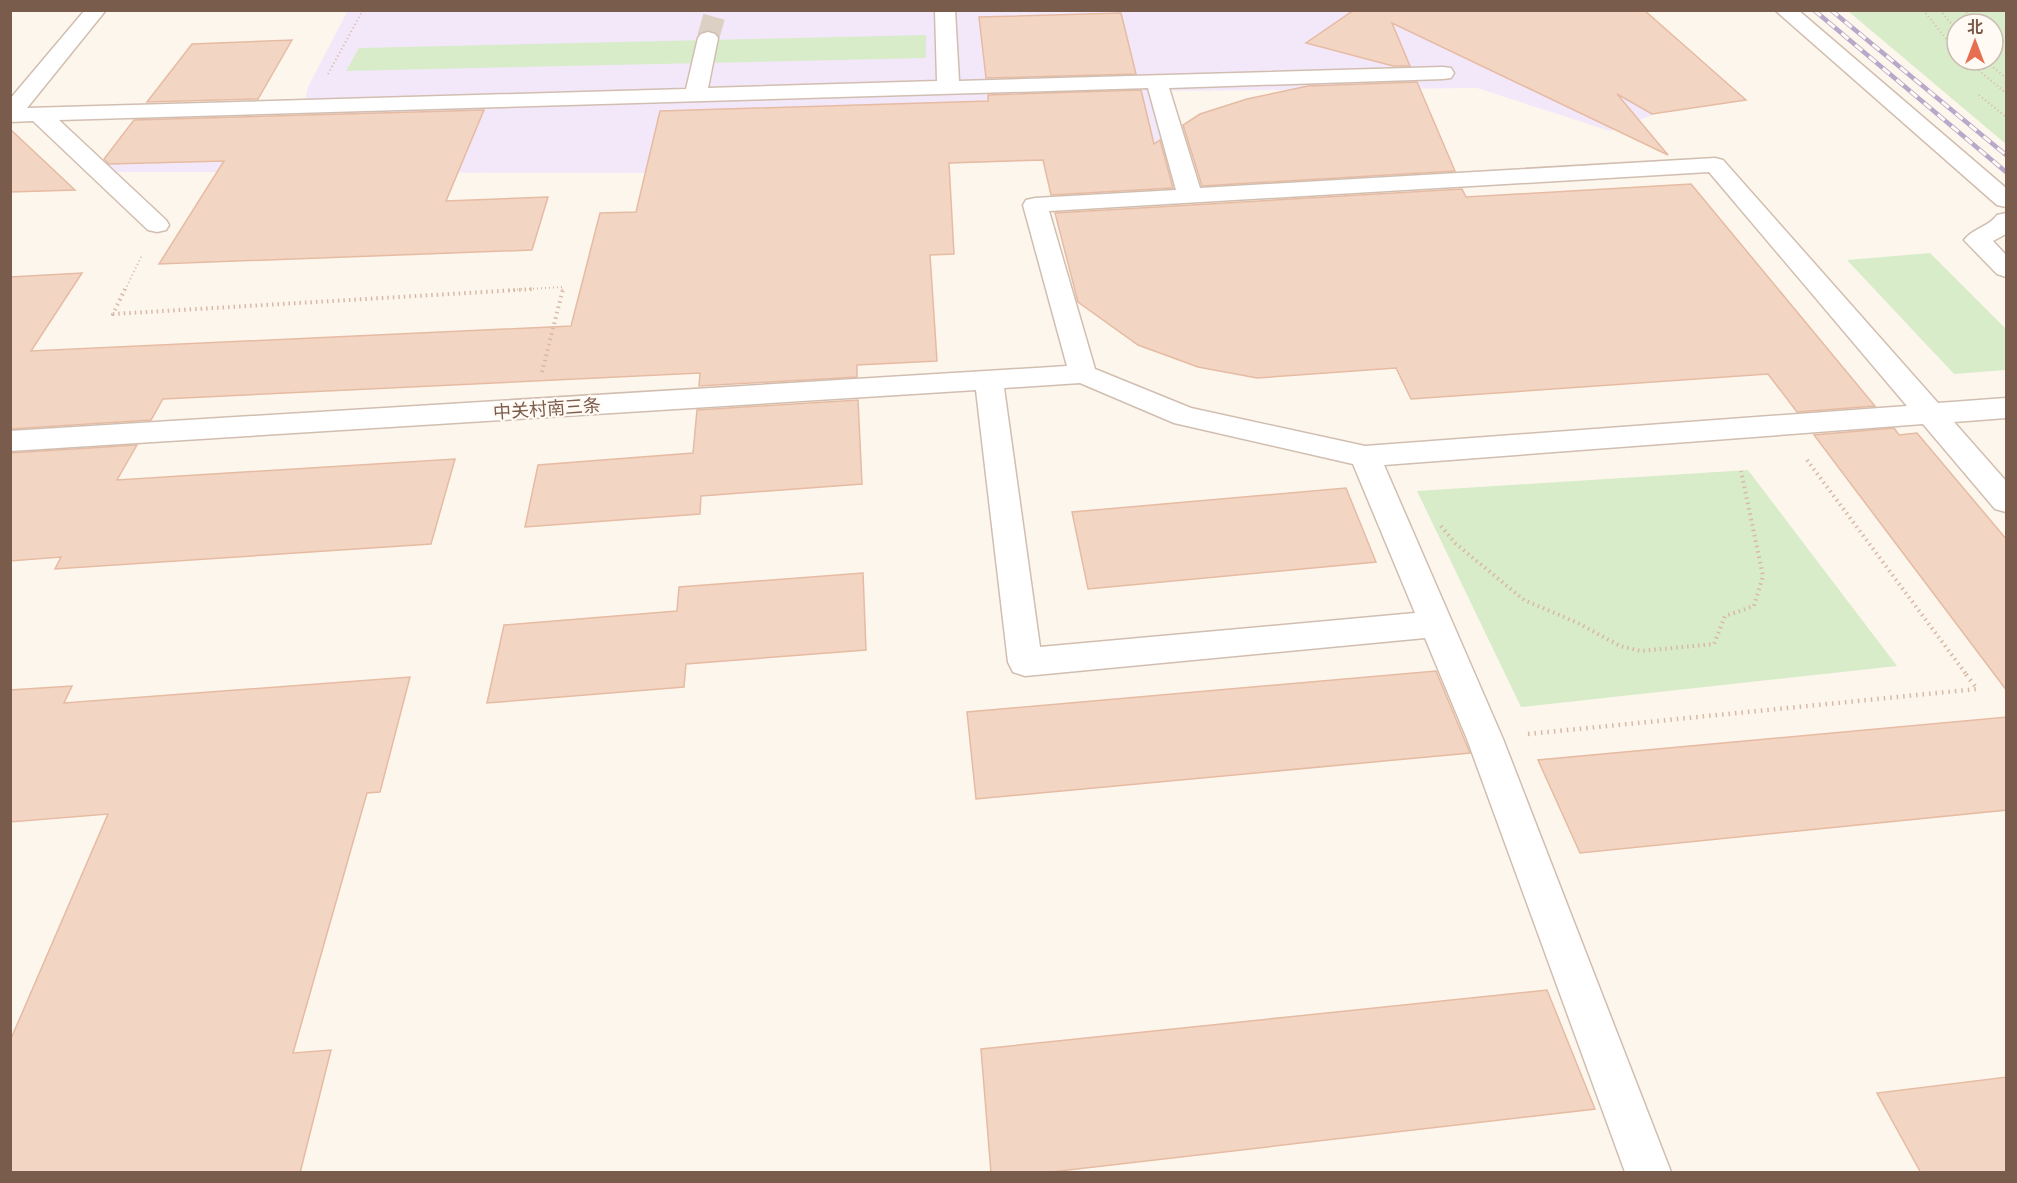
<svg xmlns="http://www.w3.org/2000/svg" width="2017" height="1183" font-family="Rubik,'Noto Sans SC',sans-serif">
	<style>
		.education { fill: #f3e8fa }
		.green { fill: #d8ecc9; fill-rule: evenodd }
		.building { fill: #f3d5c3; stroke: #e6bba3; stroke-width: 1.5 }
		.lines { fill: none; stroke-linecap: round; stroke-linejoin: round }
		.minor-tunnel { stroke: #dcd0c4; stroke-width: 22; stroke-dasharray: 22 11; stroke-linecap: butt }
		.minor-casing { stroke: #d1beb0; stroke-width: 3 }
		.path-far2 { stroke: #d9b8a5; stroke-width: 2; stroke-dasharray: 1 3; stroke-linecap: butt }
		.path-far1 { stroke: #d9b8a5; stroke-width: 4; stroke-dasharray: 1.5 4; stroke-linecap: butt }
		.path { stroke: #d9b8a5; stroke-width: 4.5; stroke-dasharray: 1.5 5; stroke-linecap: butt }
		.minor { fill: #fff; fill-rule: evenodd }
		.rail-casing { stroke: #b9a8c9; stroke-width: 4.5 }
		.rail { stroke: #fffaf3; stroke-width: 3; stroke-dasharray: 9; stroke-linecap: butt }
		.path-bridge { stroke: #d9b8a5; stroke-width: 2; stroke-dasharray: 1 3; stroke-linecap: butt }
		.labels { text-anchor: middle; stroke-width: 4.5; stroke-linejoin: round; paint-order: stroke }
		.street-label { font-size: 18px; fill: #7a5c4d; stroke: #fffaf3 }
	</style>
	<rect width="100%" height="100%" fill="#fdf6ec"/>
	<!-- education -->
	<polygon class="education" points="348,10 1470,11 1668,109 1610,131 1477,88 1161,91 1172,159 1157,157 645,173 102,172 134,119 302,115 308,87"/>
	<!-- green -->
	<g class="green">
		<path d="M1848,11h158v133zM1957,24h36v36h-36z"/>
		<polygon points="926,35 926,58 346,71 359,48"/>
		<polygon points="1930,253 2006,329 2006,370 1954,374 1847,260"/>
		<polygon points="1748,470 1897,666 1521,707 1417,491"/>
	</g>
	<!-- building -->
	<g class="building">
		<polygon points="1354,10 1644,10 1746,100 1652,114 1617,94 1668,155 1392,23 1410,66 1393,66 1306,43"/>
		<polygon points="1121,13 1136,74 986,78 979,17"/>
		<polygon points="292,40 258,99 147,102 192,44"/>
		<polygon points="1417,82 1455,171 1202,186 1183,125 1200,114 1247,99 1308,86"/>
		<polygon points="1141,90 1154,144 1160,140 1173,188 1051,195 1043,160 949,163 954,254 930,255 937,361 857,365 857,377 699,386 700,373 163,399 151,420 10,429 10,277 82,273 31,351 571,326 600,213 636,212 660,111 988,101 988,95"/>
		<polygon points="484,110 446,201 548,197 532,250 159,264 224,161 109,164 104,159 134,120"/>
		<polygon points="10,129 75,190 10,192"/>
		<polygon points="1691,184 1875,406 1797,412 1768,374 1411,399 1396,368 1257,378 1198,367 1138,345 1078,302 1055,213 1462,189 1466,197"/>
		<polygon points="858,400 862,484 701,496 700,514 525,527 538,465 693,453 697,410"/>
		<polygon points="1894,428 1899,435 1917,433 2007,540 2007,691 1814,435"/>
		<polygon points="137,445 117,480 455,459 431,544 55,569 61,557 10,561 10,453"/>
		<polygon points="1346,488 1376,562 1088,589 1072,512"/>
		<polygon points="863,573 866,650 686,664 684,687 487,703 504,625 677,611 679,587"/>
		<polygon points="1436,671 1470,753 976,799 967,712"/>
		<polygon points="410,677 380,792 367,793 293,1053 331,1050 300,1173 10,1173 10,1041 108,814 10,822 10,690 72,686 64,703"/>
		<polygon points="2007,717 2007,810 1580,853 1538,760"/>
		<polygon points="1547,990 1595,1109 1042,1173 991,1173 981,1049"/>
		<polygon points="2007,1077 2007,1173 1921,1173 1877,1093"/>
	</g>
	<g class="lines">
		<!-- minor-tunnel -->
		<polyline class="minor-tunnel" points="708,38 716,10"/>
		<defs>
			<g id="minor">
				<path d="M85,10h21l-79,98 659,-19 12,-51 3,-4 7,-2 7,2 3,4 -10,50 229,-7 -2,-71h20l4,71 484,-14 8,1 3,5 -3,5 -8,1 -274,9 31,100 515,-30 8,2 215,243 68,-5v20l-52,4 52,59v31l-11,-3 -72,-85 -539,41 119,274 168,433h-46l-158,-433 -42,-101 -400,38 -12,-4 -5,-10 -32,-272 -966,61v-20l1057,-65 -44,-161 3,-5 9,-2 141,-8 -28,-102 -1089,32 107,100 3,5 -3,5 -9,2 -9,-2 -115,-109 -23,1v-23zM1709,172l198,234 -542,40 -174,-38 -96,-39 -46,-158zM1080,383l94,40 179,41 62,149 -375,34 -36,-259z"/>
				<polygon points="1775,10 1798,10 2006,188 2006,207 1997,205"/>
				<path d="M2006,213v21l-13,7 13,14v22l-9,-3 -33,-34c9,-12 25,-13 33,-25z"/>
			</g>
		</defs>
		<!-- minor casing -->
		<use href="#minor" class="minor-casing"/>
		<!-- path-far2 -->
		<g class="path-far2">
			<polyline points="1940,10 1957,31"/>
			<polyline points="1963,10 1981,24"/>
			<polyline points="1993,33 2006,43"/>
			<polyline points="1966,60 2006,93"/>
			<polyline points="1984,60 2006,78"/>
			<polyline points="328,74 363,10"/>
			<polyline points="1979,95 2006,117"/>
			<polyline points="125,290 142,255"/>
			<polyline points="509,290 563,287 562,290"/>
		</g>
		<!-- path-far1 -->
		<g class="path-far1">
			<polyline points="125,289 113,314 534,289"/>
			<polyline points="542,372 563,289"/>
			<polyline points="1807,460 1966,674"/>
			<polyline points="1441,526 1455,543 1524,600 1578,623 1620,646 1641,651 1714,644 1725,616 1754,606 1763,576 1741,471"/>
		</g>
		<!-- path -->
		<polyline class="path" points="1528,734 1977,689 1965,673"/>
		<!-- minor -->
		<use href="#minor" class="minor"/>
		<defs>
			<g id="rail">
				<polyline points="1814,10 2006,172"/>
				<polyline points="1831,10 2006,155"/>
			</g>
		</defs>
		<!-- rail casing -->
		<use href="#rail" class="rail-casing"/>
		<!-- rail -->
		<use href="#rail" class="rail"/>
		<!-- path-bridge -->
		<polyline class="path-bridge" points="1923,10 1957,52"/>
	</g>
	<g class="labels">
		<!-- street labels -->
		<g class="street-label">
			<text transform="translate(547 409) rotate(-4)" y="6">中关村南三条</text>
		</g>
	</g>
	<!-- border -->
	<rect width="2017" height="1183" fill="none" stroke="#7a5c4d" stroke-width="24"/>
	<!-- north arrow -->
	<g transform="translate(1975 42)"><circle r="28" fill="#fffaf3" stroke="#cabbb1" stroke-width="1.5"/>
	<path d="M0-4.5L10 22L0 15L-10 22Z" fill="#e76f51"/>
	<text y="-9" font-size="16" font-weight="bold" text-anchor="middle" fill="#7a5c4d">北</text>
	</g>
</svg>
